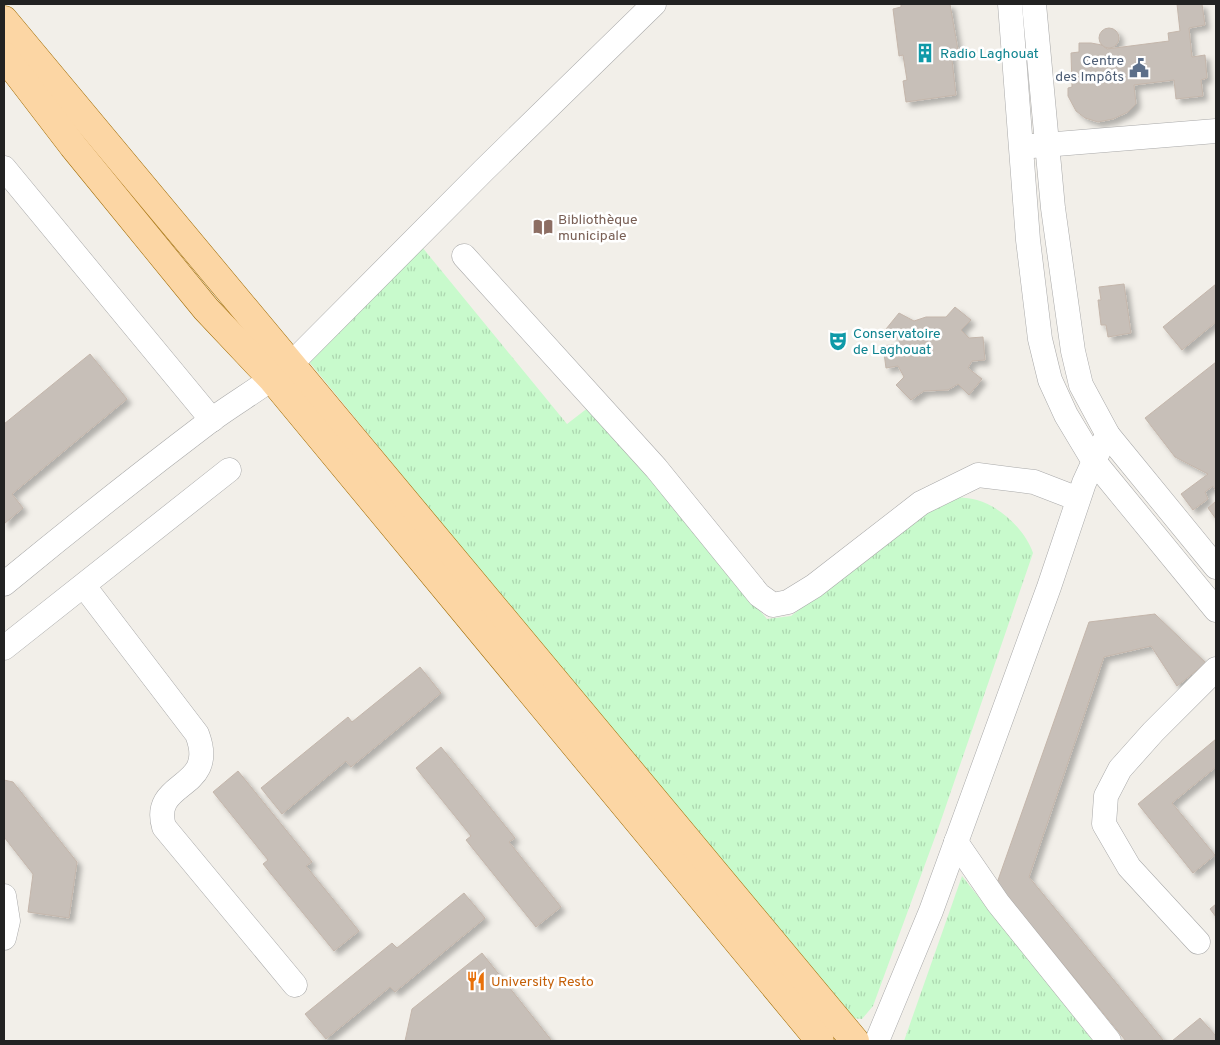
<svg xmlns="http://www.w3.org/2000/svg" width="1220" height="1045" font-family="Overpass,sans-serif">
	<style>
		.park { fill: url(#park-tufts) }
		.building { fill: #c7bfb8; stroke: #c4b6ab; filter: url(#shadow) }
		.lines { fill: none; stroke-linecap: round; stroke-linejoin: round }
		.minor-casing { stroke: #a9a9a9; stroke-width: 25 }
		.major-casing { stroke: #a06b00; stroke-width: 29 }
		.minor { stroke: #fff; stroke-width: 24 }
		.major { stroke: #fcd6a4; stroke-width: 28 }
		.labels { text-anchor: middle; stroke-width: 5; stroke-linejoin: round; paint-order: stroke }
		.culture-label { font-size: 14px; fill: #0d838f; stroke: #fff; text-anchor: start }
		.service-label { font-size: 14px; fill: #4e5e75; stroke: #fff; text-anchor: end }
		.education-label { font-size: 14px; fill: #785e54; stroke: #fff; text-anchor: start }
		.food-label { font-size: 14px; fill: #c56008; stroke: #fff; text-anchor: start }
	</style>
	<defs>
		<pattern id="park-tufts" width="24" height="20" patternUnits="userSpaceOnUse" patternTransform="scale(1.25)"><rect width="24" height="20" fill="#c8facc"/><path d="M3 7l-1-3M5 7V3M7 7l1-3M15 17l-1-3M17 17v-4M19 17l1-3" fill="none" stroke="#acd6af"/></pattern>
		<filter id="shadow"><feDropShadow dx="4.5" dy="4.5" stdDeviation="2.5" flood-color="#0004"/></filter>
	</defs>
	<rect width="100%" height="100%" fill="#f2efe9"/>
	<!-- park -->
	<g class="park">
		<path d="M422,247l145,177 22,-17 178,212 24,-3 150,-120c11,1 25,1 36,4 24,7 48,30 56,53l-95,276 -65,177 -11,13 -11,-1 -29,-31 -512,-624 3,-12z"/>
		<polygon points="962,876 1093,1041 904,1041"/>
	</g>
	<!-- building -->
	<g class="building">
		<polygon points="901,4 950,4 958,50 951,51 956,95 906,102 903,81 907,80 903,55 899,56 893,9 901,7"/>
		<polygon points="1177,4 1202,4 1205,25 1189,28 1192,57 1205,55 1207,78 1201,80 1203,96 1176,99 1174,80 1134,85 1136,104 1128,112 1113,119 1098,122 1085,118 1076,111 1068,96 1068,88 1072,87 1071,53 1079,52 1079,43 1091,43 1102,45 1107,49 1169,41 1168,33 1180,31"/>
		<circle cx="1109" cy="38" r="10"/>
		<polygon points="1124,284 1131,333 1108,337 1106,325 1101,325 1098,300 1101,300 1099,287"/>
		<polygon points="1216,284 1216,322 1182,350 1163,327"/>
		<polygon points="955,307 971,320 961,330 969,338 983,337 985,360 972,361 968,368 982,379 969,395 958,384 948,390 924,391 911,400 896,385 904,377 898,366 886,368 883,346 898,344 900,340 886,329 899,313 914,321 926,317 946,317"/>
		<polygon points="90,354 127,399 12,494 23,508 4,524 4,424"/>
		<polygon points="1216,362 1216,491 1213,486 1205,492 1208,499 1193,510 1181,494 1208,474 1175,457 1145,418"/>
		<polygon points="1216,501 1216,519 1208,508"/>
		<polygon points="1155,614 1206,663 1177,686 1151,646 1104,657 1029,877 1164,1041 1126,1041 997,883 1089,622"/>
		<polygon points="420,667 441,693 351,767 346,761 282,814 261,788 348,717 352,722"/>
		<polygon points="1216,739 1216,767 1172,803 1215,855 1193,873 1138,804"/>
		<polygon points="441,747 515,838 509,842 561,907 536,927 466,840 471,836 416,768"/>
		<polygon points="238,771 312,862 306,866 359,931 334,951 263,864 268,860 213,792"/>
		<polygon points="4,780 13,782 77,862 69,918 28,912 33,874 4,837"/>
		<polygon points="464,893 485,918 395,992 390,987 326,1039 305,1014 392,943 397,948"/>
		<polygon points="1216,904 1216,917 1210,909"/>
		<polygon points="482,953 552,1041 405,1041 412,1009"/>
		<polygon points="1200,1018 1216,1036 1216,1041 1172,1041"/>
	</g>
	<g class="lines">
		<defs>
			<g id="minor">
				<polyline points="1010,4 1028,240 1040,339 1050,380 1066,415 1093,460 1216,610"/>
				<polyline points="1034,4 1053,208 1073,351 1081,385 1108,435 1216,567"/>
				<polyline points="1032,146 1216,131"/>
				<polyline points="4,168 212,420"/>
				<polyline points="464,256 656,468 759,595 773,605 788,602 814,586 921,503 978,475 1034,482 1078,499"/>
				<path d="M4,584c68,-56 136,-110 206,-163 27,-20 56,-36 81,-57l193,-194 170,-166"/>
				<path d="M84,586l113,148c22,57 -47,45 -33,93l131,158"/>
				<polyline points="4,648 229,470"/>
				<polyline points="956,842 998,903 1109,1041"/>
				<polyline points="4,896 8,921 4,938"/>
				<polyline points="1198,942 1129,867 1104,824 1106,796 1120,769 1153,732 1216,669"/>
				<polyline points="877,1041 931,911 1049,587 1084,483 1101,446 1108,435"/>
			</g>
			<g id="major">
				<polyline points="4,20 855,1041"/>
				<polyline points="4,56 73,146 206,309 273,380 820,1041"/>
			</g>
		</defs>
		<!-- minor casing -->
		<use href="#minor" class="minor-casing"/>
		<!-- major casing -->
		<use href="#major" class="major-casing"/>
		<!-- minor -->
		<use href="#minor" class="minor"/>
		<!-- major -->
		<use href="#major" class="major"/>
	</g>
	<!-- icons -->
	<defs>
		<symbol id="building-bare" viewBox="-9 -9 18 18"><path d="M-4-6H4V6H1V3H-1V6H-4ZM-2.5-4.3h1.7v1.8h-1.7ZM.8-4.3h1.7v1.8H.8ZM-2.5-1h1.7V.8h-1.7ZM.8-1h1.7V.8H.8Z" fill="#0f9aa8" stroke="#fff" stroke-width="2.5" paint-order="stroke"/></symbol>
		<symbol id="civic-bare" viewBox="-9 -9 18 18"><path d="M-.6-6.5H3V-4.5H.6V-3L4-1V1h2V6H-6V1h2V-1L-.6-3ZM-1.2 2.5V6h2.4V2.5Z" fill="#5c6f8a" stroke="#fff" stroke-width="2.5" paint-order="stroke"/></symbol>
		<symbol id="library-bare" viewBox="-9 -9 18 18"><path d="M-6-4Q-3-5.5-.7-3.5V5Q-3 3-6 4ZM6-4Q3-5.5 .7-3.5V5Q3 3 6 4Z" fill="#8d6e63" stroke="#fff" stroke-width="2.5" paint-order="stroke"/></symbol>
		<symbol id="theatre-bare" viewBox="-9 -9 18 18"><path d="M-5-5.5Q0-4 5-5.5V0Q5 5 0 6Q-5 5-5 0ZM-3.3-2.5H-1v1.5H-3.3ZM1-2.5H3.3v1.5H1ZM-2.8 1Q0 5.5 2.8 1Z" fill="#0f9aa8" stroke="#fff" stroke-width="2.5" paint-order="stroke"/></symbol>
		<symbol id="restaurant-bare" viewBox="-9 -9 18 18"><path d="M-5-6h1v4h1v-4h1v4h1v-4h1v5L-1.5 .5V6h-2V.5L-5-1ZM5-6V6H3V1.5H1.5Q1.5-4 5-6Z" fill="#e8710a" stroke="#fff" stroke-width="2.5" paint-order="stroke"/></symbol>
	</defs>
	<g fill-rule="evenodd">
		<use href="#building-bare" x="911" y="39" width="28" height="28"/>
		<use href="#civic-bare" x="1125" y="54" width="28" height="28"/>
		<use href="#library-bare" x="529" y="213" width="28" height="28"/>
		<use href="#theatre-bare" x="824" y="327" width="28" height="28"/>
		<use href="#restaurant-bare" x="462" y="967" width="28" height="28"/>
	</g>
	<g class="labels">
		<!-- culture labels -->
		<g class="culture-label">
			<text x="940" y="58">Radio Laghouat</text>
			<text x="853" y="338">Conservatoire<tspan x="853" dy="16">de Laghouat</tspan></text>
		</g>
		<!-- service labels -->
		<g class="service-label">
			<text x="1124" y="65">Centre<tspan x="1124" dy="16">des Impôts</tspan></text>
		</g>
		<!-- education labels -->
		<g class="education-label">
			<text x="558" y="224">Bibliothèque<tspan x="558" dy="16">municipale</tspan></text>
		</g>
		<!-- food labels -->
		<g class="food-label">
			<text x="491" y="986">University Resto</text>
		</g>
	</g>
	<!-- border -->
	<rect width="1220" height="1045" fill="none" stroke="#222222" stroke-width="10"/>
</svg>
